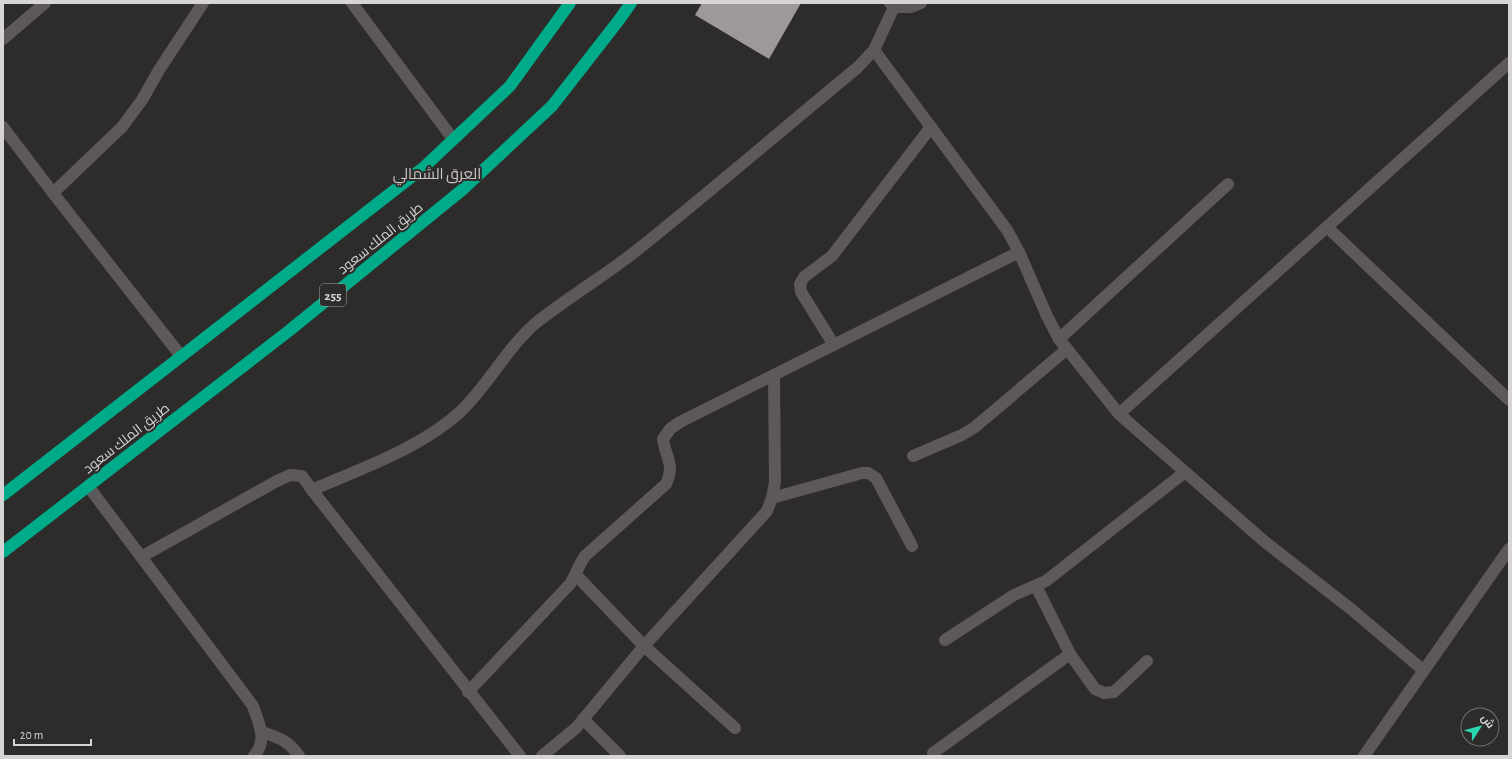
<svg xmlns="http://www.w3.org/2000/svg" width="1512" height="759" font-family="'Alegreya Sans',Cairo,sans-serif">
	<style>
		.building { fill: #9d9999 }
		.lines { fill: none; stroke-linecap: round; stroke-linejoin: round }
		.street { stroke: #5d595a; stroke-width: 12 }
		.highway { stroke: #00ab89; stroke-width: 12 }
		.labels { text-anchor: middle; stroke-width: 4; stroke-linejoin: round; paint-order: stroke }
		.shield { fill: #2e2b2b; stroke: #a4a1a1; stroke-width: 1 }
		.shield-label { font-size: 13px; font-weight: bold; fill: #d6d4d4 }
		.street-label { font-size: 14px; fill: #d6d4d4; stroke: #2e2b2b }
		.neighbourhood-label { font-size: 15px; fill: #cac6c6; stroke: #2e2b2b }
	</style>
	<rect width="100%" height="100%" fill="#2e2b2b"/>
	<!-- building -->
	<polygon class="building" points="702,3 801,3 769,59 695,15"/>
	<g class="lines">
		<!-- street -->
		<g class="street">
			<polyline points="352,3 453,139"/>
			<polyline points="890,3 894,7 911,7 921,3"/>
			<polyline points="3,39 45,3"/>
			<polyline points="874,50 1007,230 1019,252 1047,316 1059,339 1119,414 1265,542 1351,609 1423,670"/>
			<polyline points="3,127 53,193 181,356"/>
			<polyline points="53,193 122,127 142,100 159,70 203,3"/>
			<polyline points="1327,227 1509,400"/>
			<polyline points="1059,339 1228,184"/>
			<polyline points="834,345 801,292 800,284 804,277 832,256 931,127"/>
			<polyline points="1119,414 1509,63"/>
			<polyline points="913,456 962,435 975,427 1067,349"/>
			<path d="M88,486l165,220c6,18 15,34 1,50"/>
			<polyline points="312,490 520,756"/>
			<polyline points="772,498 862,473 868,473 876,478 912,546"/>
			<path d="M141,557l134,-75 15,-7 12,1 10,14c48,-21 109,-42 148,-78 28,-26 47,-65 77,-90 32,-25 67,-46 99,-71 75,-60 148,-123 221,-183l17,-18 20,-43"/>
			<polyline points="576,575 644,646 735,728"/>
			<polyline points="945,640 1014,595 1046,581 1185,472"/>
			<polyline points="1070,654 1095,689 1104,693 1114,692 1147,661"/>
			<path d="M468,692l102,-108c6,-10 9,-19 15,-28l81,-72c9,-20 0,-25 -3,-45l7,-10 10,-7 339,-170"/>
			<polyline points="583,719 620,756"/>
			<path d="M262,732c17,6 26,8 37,24"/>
			<polyline points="933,753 1070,654 1036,586"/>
			<polyline points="542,756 576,728 644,646 767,511 772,498 775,482 774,375"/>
			<polyline points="1364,756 1509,549"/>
		</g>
		<!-- highway -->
		<g class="highway">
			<polyline points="3,495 423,168 510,86 570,3"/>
			<polyline points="3,552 290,330 462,190 552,106 619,20 631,3"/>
		</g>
	</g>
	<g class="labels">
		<!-- shield labels -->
		<rect class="shield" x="320" y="284" width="26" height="22" rx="3"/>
		<g class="shield-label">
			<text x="333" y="300">255</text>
		</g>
		<!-- street labels -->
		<g class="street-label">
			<text transform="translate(380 238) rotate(-39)" y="5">طريق الملك سعود</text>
			<text transform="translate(126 438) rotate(-38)" y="5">طريق الملك سعود</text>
		</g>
		<!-- neighbourhood labels -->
		<g class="neighbourhood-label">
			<text x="437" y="179">العرق الشمالي</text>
		</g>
	</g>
	<!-- border -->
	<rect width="1512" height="759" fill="none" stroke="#d6d4d4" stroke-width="8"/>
	<!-- north arrow -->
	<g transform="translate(1480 727) rotate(54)"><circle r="19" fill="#2e2b2b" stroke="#716f6f"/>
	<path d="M0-3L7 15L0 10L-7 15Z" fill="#29d5ac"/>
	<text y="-6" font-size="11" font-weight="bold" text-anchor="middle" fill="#d6d4d4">ش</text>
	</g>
	<!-- scale -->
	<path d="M14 739v6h77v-6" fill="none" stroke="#d6d4d4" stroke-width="2"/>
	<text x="20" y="739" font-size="12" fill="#d6d4d4" stroke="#2e2b2b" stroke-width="3" paint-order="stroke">20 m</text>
</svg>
